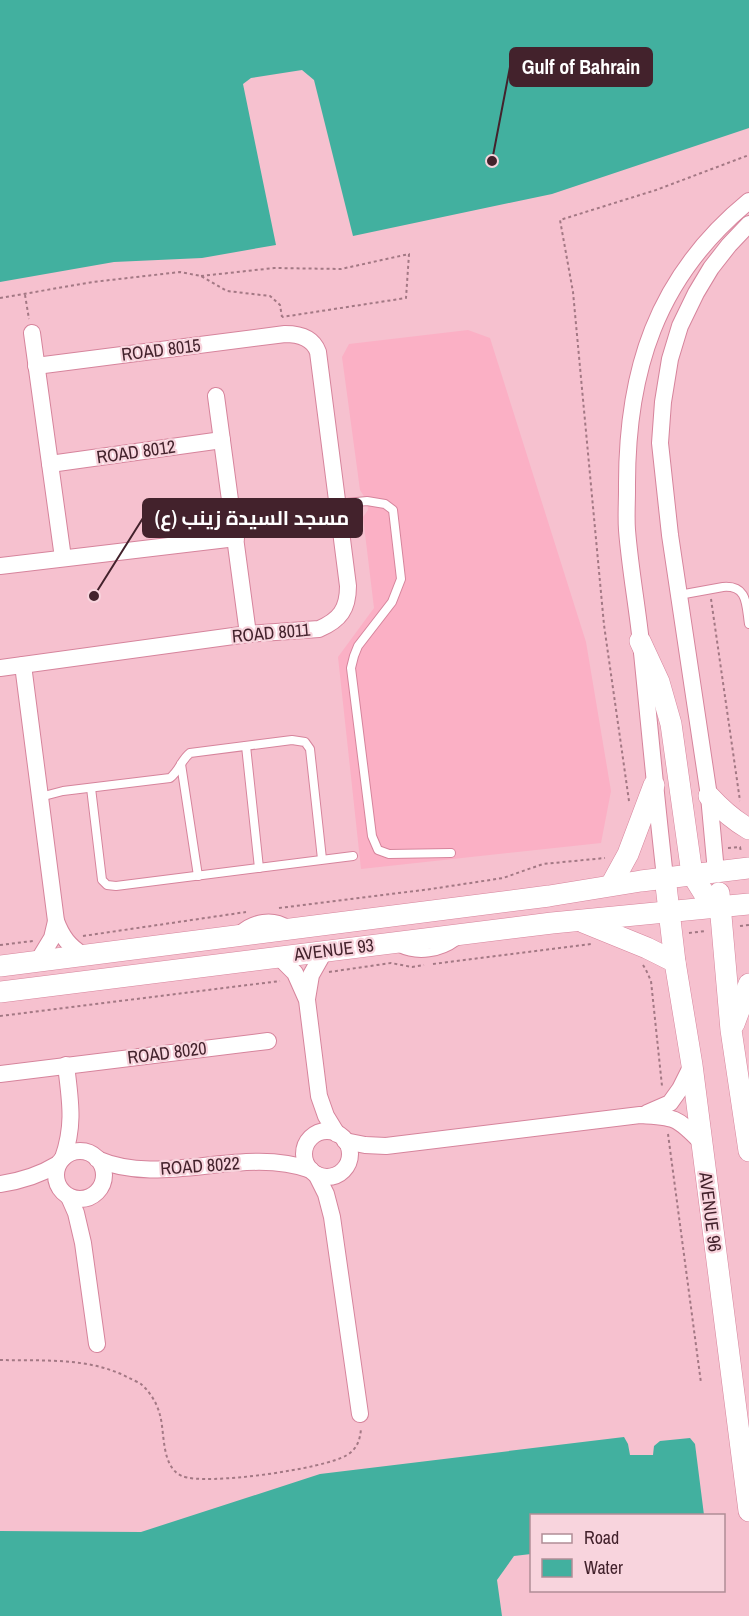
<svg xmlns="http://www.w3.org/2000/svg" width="749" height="1616" font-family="'Archivo Narrow',Cairo,sans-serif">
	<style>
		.built { fill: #fbb0c5 }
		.water { fill: #42b09f }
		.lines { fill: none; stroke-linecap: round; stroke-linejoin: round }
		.service-casing { stroke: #d6849c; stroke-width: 10 }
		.minor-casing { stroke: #d6849c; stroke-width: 18 }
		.tertiary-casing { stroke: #d6849c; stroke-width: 22 }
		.path { stroke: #a37884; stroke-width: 2; stroke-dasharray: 3 3; stroke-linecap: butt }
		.service { stroke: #fff; stroke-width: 8 }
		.minor { stroke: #fff; stroke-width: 16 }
		.tertiary { stroke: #fff; stroke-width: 21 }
		.labels { text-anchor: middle; stroke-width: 4.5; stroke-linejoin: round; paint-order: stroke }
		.street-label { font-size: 18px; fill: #43222c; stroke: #f8d4dd }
		.leader { fill: none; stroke: #43222c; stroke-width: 2 }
		.callout-dot { fill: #43222c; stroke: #f8d4dd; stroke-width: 2 }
		.callout { fill: #43222c; stroke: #43222c; stroke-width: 2 }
		.callout-label { font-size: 20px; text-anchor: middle; font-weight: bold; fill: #fff }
	</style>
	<rect width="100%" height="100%" fill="#f6c1cf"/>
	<!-- built -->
	<polygon class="built" points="468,330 490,338 586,642 611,791 601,843 361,869 338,657 374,608 363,517 368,510 367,501 360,490 342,357 349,344"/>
	<!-- water -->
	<g class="water">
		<polygon points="0,0 749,0 749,128 552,194 353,236 314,80 302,70 251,78 243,84 276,245 202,258 114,262 0,282"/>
		<polygon points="624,1437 628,1444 630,1455 653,1455 654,1446 660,1441 690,1438 695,1444 704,1515 532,1516 531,1554 514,1556 497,1580 502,1616 0,1616 0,1531 141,1532 320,1474"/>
	</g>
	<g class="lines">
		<defs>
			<g id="service">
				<polyline points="337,504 367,501 385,504 393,510 401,579 392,602 358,646 354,656 351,668 372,836 378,850 389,854 451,853"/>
				<path d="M679,595l44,-8c25,-2 23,18 26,37"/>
				<polyline points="246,746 259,868"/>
				<polyline points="181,764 198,876"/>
				<polyline points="91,788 102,880 107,885 116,886 353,856"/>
				<path d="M40,797l23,-6 107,-13c10,-8 11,-18 20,-25l102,-13 13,2 5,7 12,110"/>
				<path d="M238,931c14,-13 35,-17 51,-6"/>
				<path d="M399,948c19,9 42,5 58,-7"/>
			</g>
			<g id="minor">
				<polyline points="32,333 63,558"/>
				<polyline points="216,396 248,634"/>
				<polyline points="50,464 222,440"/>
				<polyline points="0,566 236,538"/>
				<path d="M23,665l33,256c6,16 13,25 27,34"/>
				<path d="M0,668l248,-34 71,-5c21,-9 29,-20 29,-43l-30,-234c-5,-14 -18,-18 -33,-18l-249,32"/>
				<polyline points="716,872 709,796 670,535 660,443 663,402 670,359 680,326 696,293 711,268 729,245 749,224"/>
				<path d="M665,877c-9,-78 -16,-156 -24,-234 -4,-38 -11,-75 -14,-113 -1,-13 0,-27 0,-40 -1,-118 29,-213 122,-289"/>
				<polyline points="279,957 295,973 307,1000 319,1096 326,1116 337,1134"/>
				<polyline points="38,961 52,938 56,921"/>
				<polyline points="307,999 311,975 324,952"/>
				<polyline points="0,1074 268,1041"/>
				<polyline points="647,1113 670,1103 680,1089 692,1065"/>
				<circle cx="327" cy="1154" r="23"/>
				<path d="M345,1141l20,4 21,1 254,-31c35,2 37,2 61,27"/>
				<circle cx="80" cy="1175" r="24"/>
				<path d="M63,1158c12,-34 7,-58 3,-93"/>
				<path d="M97,1159c66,29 145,-14 214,11"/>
				<polyline points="316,1174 326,1194 332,1217 360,1414"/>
				<path d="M0,1184c21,-3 40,-9 58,-20"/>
				<polyline points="69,1197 76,1213 83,1243 97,1344"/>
			</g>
			<g id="tertiary">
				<polyline points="640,641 659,682 671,724 692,874 705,895 721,907"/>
				<path d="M709,796c12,13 24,24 40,33"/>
				<polyline points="665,877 675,962 692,1065 749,1511"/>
				<polyline points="611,885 628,854 654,785"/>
				<polyline points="719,893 731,1030 749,1151"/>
				<polyline points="583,922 647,948 675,962"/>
				<polyline points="0,966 549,896 641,881 749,868"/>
				<polyline points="0,992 552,923 749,904"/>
				<polyline points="734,1024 749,984"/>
			</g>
		</defs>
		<!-- service casing -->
		<use href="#service" class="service-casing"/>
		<!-- minor casing -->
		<use href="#minor" class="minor-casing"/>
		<!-- tertiary casing -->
		<use href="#tertiary" class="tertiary-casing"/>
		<!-- path -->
		<g class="path">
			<polyline points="201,276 274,268 341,269 409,254 406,298 282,317"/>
			<polyline points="25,295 29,319"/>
			<polyline points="0,298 93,282 180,272 201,276 227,291 270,296 280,305 282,317"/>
			<polyline points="711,599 740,801"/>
			<polyline points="629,801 604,625 573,292 560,220 656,190 749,155"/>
			<polyline points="728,848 740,847 741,852"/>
			<polyline points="279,908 431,889 503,878 543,864 605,858"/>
			<polyline points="740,926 749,925"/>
			<polyline points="689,933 705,931"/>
			<polyline points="83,936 246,912"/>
			<polyline points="0,945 33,941"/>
			<polyline points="433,964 591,944"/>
			<polyline points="643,965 646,970 651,981 662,1086"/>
			<polyline points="329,972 391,963 412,967 424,965"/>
			<polyline points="0,1016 280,981"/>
			<polyline points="668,1134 701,1383"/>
			<path d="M0,1360c43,1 90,-3 129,18 4,2 9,4 12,6 9,8 16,19 19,31 5,18 1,52 22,61 23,10 143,-7 165,-21 10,-6 13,-15 14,-26"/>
		</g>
		<!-- service -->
		<use href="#service" class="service"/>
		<!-- minor -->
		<use href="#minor" class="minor"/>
		<!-- tertiary -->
		<use href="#tertiary" class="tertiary"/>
	</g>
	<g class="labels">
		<!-- street labels -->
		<g class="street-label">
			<text transform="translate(161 350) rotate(-7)" y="6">ROAD 8015</text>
			<text transform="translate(136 452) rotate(-8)" y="6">ROAD 8012</text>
			<text transform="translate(271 633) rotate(-5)" y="6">ROAD 8011</text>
			<text transform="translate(334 950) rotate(-7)" y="6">AVENUE 93</text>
			<text transform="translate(167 1053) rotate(-7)" y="6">ROAD 8020</text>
			<text transform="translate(200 1166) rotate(-4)" y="6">ROAD 8022</text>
			<text transform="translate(710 1212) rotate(83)" y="6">AVENUE 96</text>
		</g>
	</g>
	<!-- callouts -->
	<path class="leader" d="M492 161L510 67M94 596L143 518"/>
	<g class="callout-dot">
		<circle cx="492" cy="161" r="6"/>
		<circle cx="94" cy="596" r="6"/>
	</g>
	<g class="callout">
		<rect x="510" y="48" width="142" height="38" rx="6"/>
		<rect x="143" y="499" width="219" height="38" rx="6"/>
	</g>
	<g class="callout-label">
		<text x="581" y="74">Gulf of Bahrain</text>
		<text x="252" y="525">مسجد السيدة زينب (ع)</text>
	</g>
	<!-- legend -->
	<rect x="530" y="1514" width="195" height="78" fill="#f8d4dd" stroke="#b08d96" stroke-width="1.5"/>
	<rect x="542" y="1534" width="30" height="9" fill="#ffffff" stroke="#b08d96" stroke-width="1.5"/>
	<text x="584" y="1544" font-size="18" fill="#43222c">Road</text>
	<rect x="542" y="1559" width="30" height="18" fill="#42b09f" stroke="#b08d96" stroke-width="1.5"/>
	<text x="584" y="1574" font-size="18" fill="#43222c">Water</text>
</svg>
